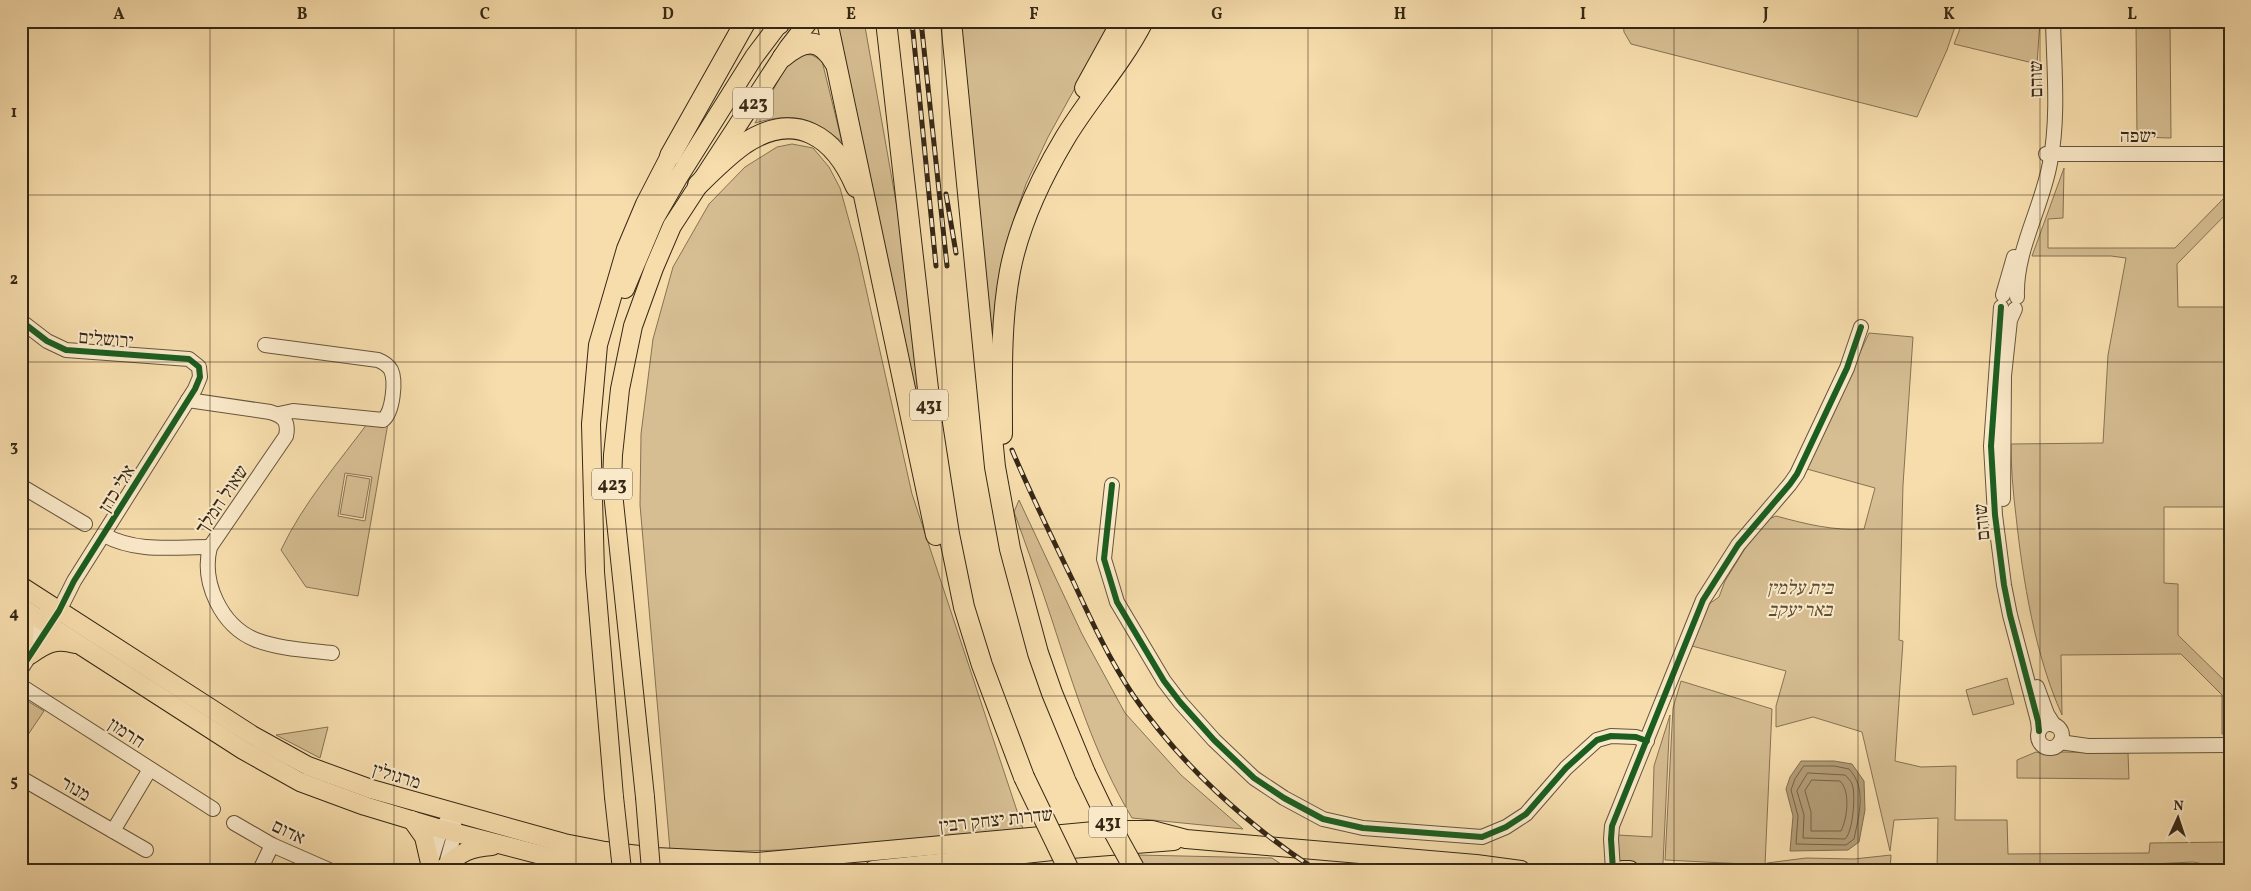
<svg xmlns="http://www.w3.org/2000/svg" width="2251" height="891" font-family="Vollkorn,'Frank Ruhl Libre',serif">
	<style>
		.green { fill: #d6be92; stroke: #867354; fill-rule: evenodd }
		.water { fill: #b59f79; stroke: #826f51 }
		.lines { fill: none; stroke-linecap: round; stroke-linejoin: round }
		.shore { stroke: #766448; stroke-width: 1 }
		.minor-casing { stroke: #66553c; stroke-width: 16 }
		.major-casing { stroke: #362816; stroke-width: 20 }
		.highway-casing { stroke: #362816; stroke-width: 22 }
		.minor { stroke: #fae9c9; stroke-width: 14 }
		.major { stroke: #f7ddac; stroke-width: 18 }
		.highway { stroke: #f7ddac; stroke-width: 20 }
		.rail-casing { stroke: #362816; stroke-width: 5 }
		.rail { stroke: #fae9c9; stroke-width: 3; stroke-dasharray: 9; stroke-linecap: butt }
		.major-bridge-casing { stroke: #362816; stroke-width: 20; stroke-linecap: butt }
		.highway-bridge-casing { stroke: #362816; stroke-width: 22; stroke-linecap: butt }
		.major-bridge { stroke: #f7ddac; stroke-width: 18 }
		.highway-bridge { stroke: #f7ddac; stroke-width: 20 }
		.cycleway-casing { stroke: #fae9c9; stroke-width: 9 }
		.cycleway { stroke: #1b5e20; stroke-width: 6 }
		.grid { fill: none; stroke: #362816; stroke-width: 1; stroke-opacity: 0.55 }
		.labels { text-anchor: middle; stroke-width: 4; stroke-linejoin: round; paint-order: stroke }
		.shield { fill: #fae9c9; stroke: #71624c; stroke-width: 1 }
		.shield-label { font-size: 18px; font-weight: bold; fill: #362816 }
		.street-label { font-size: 19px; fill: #362816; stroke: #fae9c9 }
		.park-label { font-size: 19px; font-style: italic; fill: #5e4e35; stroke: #fae9c9 }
		.neatline { fill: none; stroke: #362816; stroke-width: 2 }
		.grid-label { font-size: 16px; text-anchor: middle; font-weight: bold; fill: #362816 }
	</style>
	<rect width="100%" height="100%" fill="#f7ddac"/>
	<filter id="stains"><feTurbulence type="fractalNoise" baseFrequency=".004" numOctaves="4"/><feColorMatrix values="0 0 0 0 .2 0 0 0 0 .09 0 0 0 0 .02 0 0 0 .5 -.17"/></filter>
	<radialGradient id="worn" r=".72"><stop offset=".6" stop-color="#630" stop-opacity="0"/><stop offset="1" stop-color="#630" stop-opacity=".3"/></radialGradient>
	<!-- green -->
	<g class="green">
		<polygon points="834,21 864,21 904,247 925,414 916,414"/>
		<polygon points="957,21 1014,21 1029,25 1057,25 1071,21 1112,21 1048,137 1026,184 1012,225 1005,263 998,344 987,345"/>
		<polygon points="1623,21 1957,21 1947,50 1917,117 1631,44 1624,32"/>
		<polygon points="1963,21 2040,21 2037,64 1954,44"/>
		<polygon points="2136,21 2170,21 2171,138 2137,137"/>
		<path d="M800,54l12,1 10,6 20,81c-31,-25 -48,-30 -87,-19l34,-62z"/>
		<path d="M792,144l21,4 16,19 11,21 18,65 54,241 111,335c-118,13 -235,26 -353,21l-30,-345 1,-71 12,-95 20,-72 36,-63 36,-37 32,-20z"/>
		<path d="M2064,168l-1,50 -15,1v29h127l51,-52 1,-28h3v42l-53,54 1,43h52v200h-66v76l14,1v51l52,51v48h-8v-39l-41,-41 -120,1 1,60c-27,-60 -39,-134 -46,-199 -3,-24 -5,-48 -5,-72l92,-1 5,-88 18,-97 -15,-2h-79z"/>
		<path d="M1869,333l44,4 -10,148 -4,155 4,1 -8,120 26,6 35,-1 -1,54h52l1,34 141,-1 1,-10 80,-1v27l-37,-7 -169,8h-87l1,-52 -44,2 -4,31 -28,-119 -49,-15 -37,10v-21l10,-35 -94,-25 14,-40 13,-9 6,-16 21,-34 23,-28 7,-3c30,8 57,15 88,13l11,-41 -68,-19z"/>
		<path d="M370,420l18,3 -30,173 -52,-9 -25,-37c22,-47 58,-88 89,-130zM345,473l27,4 -7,44 -27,-5z"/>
		<polygon points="347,475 370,479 363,518 340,514"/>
		<path d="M1019,500l63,134 43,79 56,62 62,54 -111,-11c-37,-62 -58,-130 -80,-198 -12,-37 -25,-72 -38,-108z"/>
		<polygon points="2007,678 2014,704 1973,715 1966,690"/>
		<polygon points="1681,681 1772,709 1765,865 1665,860 1673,708"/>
		<polygon points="21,697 44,711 21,745"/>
		<polygon points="1670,715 1663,864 1767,867 1767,863 1806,858 1854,859 1891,855 1890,870 1610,870 1618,835 1652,837 1654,766"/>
		<polygon points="328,727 320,758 276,735"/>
		<polygon points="2036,752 2048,755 2061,752 2128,753 2129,779 2017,778 2017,760"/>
		<polygon points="1137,855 1272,858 1290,870 1147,870"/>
	</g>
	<!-- water -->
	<polygon class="water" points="1801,761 1834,761 1852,764 1864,781 1865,810 1859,842 1848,850 1790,851 1793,816 1786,789 1790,777"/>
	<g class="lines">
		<!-- shore -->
		<g class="shore">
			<path d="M1804,766h30l15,3c18,19 10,46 5,70l-8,6 -50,-1 2,-28 -7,-26 4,-11z"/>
			<path d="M1808,773l37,2c2,2 6,6 7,9 4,10 1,48 -7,55l-42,-1 1,-23 -7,-24z"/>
			<path d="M1812,780l28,1c11,11 7,38 1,50h-30v-19l-6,-21z"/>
		</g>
		<defs>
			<g id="minor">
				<polyline points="2046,154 2230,154"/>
				<polyline points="2003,295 2014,257"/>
				<path d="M2017,297c-2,-46 25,-89 33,-134 9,-46 4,-95 3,-142"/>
				<polyline points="2001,307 1991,446 1995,515 2004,585 2010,615 2038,721 2039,731"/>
				<polyline points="21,321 47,341 66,350 189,359 199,367 200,377 195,389 74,581 59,611 21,669"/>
				<path d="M265,345l113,15c5,2 10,5 13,10 5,11 2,42 -8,50l-90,-9 -14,3"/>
				<path d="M188,400l82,12c14,4 19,10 16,24l-76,111c-9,35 11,79 46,93 24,9 50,10 76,13"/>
				<polyline points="1112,485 1104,559 1117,602 1164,681 1180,702 1214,740 1254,778 1284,798 1323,819 1363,828 1482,837 1506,827 1526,814 1566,768 1597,740 1611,736 1636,737 1647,741"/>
				<polyline points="21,486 85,524"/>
				<polyline points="2003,499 2004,376 2010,320 2015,309"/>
				<path d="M104,535c33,18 70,12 106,12"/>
				<polyline points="23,648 47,612"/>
				<polyline points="21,686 213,809"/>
				<polyline points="2037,687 2047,714 2054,725"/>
				<circle cx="2050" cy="736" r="12"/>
				<polyline points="2060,742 2088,746 2230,745"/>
				<polyline points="21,778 146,850"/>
				<polyline points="234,823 272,845 329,870"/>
				<polyline points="113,831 150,769"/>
				<polyline points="430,864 441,829 453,813"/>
				<polyline points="445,868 455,832 454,824"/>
				<polyline points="260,870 272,845"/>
				<polyline points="1613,870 1611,839 1612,826 1703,600 1738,545 1790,484 1797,474 1847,368 1861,327"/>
			</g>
			<g id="major">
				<polyline points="625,289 655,218 678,178 754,57 781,21"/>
				<polyline points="21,586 252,735 308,766 371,789 564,843 605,851 656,857 757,862 1105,830 1152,830 1186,839 1476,864 1521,870"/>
				<polyline points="21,607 243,750 300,782 365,806 441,829 545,856 619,870"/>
				<polyline points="21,614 25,623 23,649"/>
				<path d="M30,655c15,-11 26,-17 45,-11"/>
				<polyline points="614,797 595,572 591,424 598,345 626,249 645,204 676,144"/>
				<polyline points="645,797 612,483 613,455 620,389 633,326 654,268 672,226 788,48 809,21"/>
				<polyline points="412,820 424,837 430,863"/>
				<path d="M445,867c17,-16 25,-19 47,-21"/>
				<polyline points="873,870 1071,849 1174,841"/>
				<polyline points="1622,870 1630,870"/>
			</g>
			<g id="highway">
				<polyline points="827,21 936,535"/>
				<polyline points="886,21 932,424 949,534 964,607 982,665 1024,777"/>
				<polyline points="951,21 995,467 1010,549 1038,653 1052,693 1085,773"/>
				<polyline points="779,24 780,21"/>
				<path d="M783,57c21,-18 37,-20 52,6"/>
				<polyline points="1085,88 1122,21"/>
				<polyline points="670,156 746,21"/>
				<path d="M698,185c15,-15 29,-29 46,-41 52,-35 91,-7 112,43"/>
				<path d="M1002,434c0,-54 -2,-110 8,-163 9,-46 31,-93 55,-133 24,-40 57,-75 78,-117"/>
			</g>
		</defs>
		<!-- minor casing -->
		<use href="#minor" class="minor-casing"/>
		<!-- major casing -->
		<use href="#major" class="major-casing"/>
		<!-- highway casing -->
		<use href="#highway" class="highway-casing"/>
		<!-- minor -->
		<use href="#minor" class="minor"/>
		<!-- major -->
		<use href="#major" class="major"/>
		<!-- highway -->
		<use href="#highway" class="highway"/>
		<defs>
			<g id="rail">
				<polyline points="912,21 936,266"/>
				<polyline points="921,21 947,266"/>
				<polyline points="946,194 956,253"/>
				<path d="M1012,450c19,45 40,88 61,131 18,39 36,78 60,114 47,69 113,129 183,175"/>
			</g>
		</defs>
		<!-- rail casing -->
		<use href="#rail" class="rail-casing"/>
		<!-- rail -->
		<use href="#rail" class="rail"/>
		<defs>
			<g id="major-bridge">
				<polyline points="614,797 622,870"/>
				<polyline points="645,797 651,870"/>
			</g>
			<g id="highway-bridge">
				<polyline points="1085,773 1108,821 1135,870"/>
				<polyline points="1024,777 1069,870"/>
			</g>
		</defs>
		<!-- major-bridge casing -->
		<use href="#major-bridge" class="major-bridge-casing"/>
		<!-- highway-bridge casing -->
		<use href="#highway-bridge" class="highway-bridge-casing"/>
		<!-- major-bridge -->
		<use href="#major-bridge" class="major-bridge"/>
		<!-- highway-bridge -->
		<use href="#highway-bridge" class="highway-bridge"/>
		<defs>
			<g id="cycleway">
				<polyline points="2001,307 1991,446 1995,515 2004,585 2010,615 2038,721 2039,731"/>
				<polyline points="21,321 47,341 66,350 189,359 199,367 200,377 195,389 74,581 59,611 21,669"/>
				<polyline points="1112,485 1104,559 1117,602 1164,681 1180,702 1214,740 1254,778 1284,798 1323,819 1363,828 1482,837 1506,827 1526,814 1566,768 1597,740 1611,736 1636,737 1647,741"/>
				<polyline points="1613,870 1611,839 1612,826 1703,600 1738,545 1790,484 1797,474 1847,368 1861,327"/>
			</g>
		</defs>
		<!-- cycleway casing -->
		<use href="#cycleway" class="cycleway-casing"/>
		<!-- cycleway -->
		<use href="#cycleway" class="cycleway"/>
	</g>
	<!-- grid -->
	<path class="grid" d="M210,21v849M394,21v849M576,21v849M760,21v849M942,21v849M1126,21v849M1308,21v849M1492,21v849M1674,21v849M1858,21v849M2040,21v849M21,195h2209M21,362h2209M21,529h2209M21,696h2209"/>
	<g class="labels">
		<!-- shield labels -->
		<g class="shield">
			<rect x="733" y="87.5" width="40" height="31" rx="4"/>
			<rect x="910" y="389.5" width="38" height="31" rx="4"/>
			<rect x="592" y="468.5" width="40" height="31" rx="4"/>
			<rect x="1089" y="806.5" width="38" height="31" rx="4"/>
		</g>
		<g class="shield-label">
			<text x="753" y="109">423</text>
			<text x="929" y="411">431</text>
			<text x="612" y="490">423</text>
			<text x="1108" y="828">431</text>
		</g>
		<!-- street labels -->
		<g class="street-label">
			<text transform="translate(2035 79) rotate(-91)" y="7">שוהם</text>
			<text x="2138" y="142">ישפה</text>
			<text transform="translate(106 338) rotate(4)" y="7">ירושלים</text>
			<text transform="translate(116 488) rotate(-58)" y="7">אלי כהן</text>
			<text transform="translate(221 499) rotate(-56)" y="7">שאול המלך</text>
			<text transform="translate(1981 522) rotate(-95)" y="7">שוהם</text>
			<text transform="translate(127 732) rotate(33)" y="7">חרמון</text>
			<text transform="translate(397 775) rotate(17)" y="7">מרגולין</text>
			<text transform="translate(76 788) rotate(30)" y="7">מנור</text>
			<text transform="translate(996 819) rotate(-6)" y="7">שדרות יצחק רבין</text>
			<text transform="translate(289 831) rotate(26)" y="7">אדום</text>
		</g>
		<!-- park labels -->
		<g class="park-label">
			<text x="1800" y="594">בית עלמין<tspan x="1800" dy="22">באר יעקב</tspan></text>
		</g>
	</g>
	<!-- margin -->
	<rect width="2251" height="891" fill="none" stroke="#f7ddac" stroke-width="55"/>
	<!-- north arrow -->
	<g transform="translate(2178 818) rotate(3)" stroke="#fae9c9" stroke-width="4" paint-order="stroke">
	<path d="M0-4L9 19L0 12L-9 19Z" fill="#362816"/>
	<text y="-8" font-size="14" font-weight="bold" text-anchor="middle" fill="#362816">N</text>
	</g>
	<rect x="28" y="28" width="2196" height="836" class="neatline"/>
	<g class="grid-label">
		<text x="119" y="19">A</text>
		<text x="302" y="19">B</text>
		<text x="485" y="19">C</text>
		<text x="668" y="19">D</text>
		<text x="851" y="19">E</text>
		<text x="1034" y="19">F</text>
		<text x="1217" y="19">G</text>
		<text x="1400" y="19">H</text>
		<text x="1583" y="19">I</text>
		<text x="1766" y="19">J</text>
		<text x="1949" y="19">K</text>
		<text x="2132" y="19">L</text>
		<text x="14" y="117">1</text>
		<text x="14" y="284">2</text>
		<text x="14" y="451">3</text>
		<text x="14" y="618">4</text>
		<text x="14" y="786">5</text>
	</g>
	<rect width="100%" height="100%" filter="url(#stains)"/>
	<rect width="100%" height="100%" fill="url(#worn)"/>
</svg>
